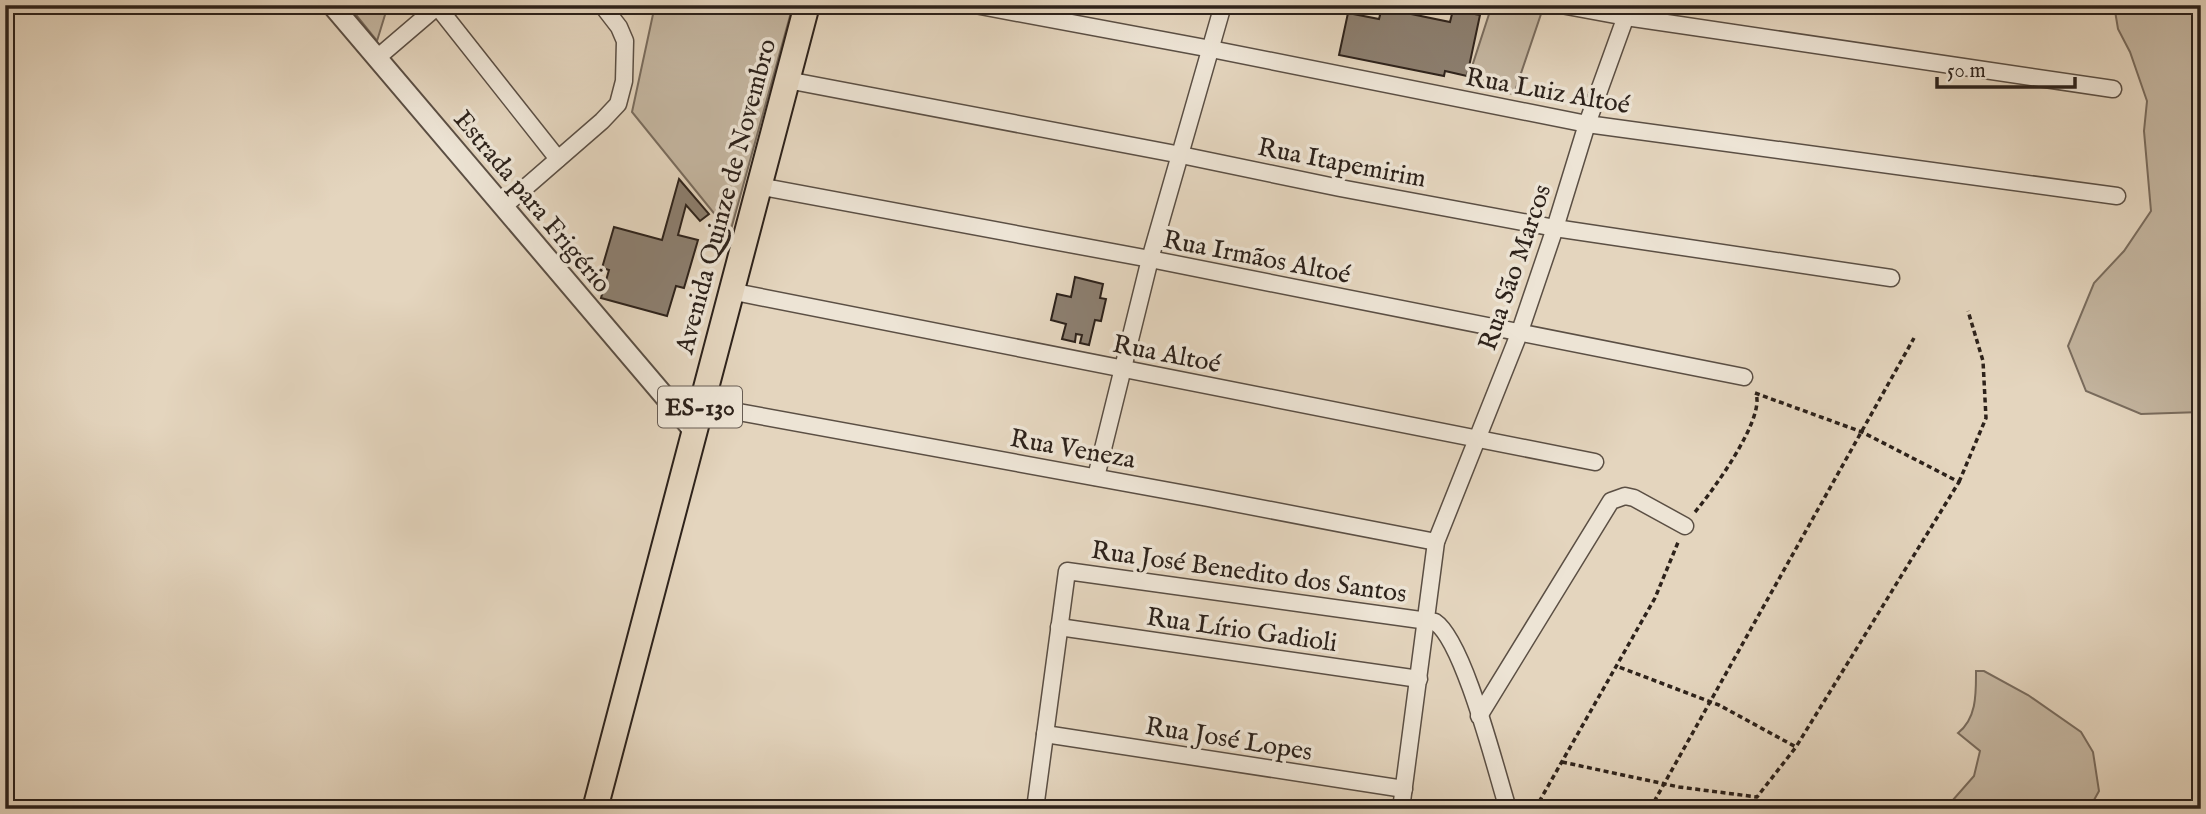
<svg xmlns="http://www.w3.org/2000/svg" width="2206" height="814" font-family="'IM FELL English',serif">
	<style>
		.green { fill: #c5b7a2; stroke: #796c5e; stroke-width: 2 }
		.building { fill: #8c7f70; stroke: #2d221b; stroke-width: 2 }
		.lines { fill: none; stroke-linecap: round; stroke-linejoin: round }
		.minor-casing { stroke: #5b4f44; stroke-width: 19 }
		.tertiary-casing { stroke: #5b4f44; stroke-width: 23 }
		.primary-casing { stroke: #2d221b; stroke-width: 28 }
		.path { stroke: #2d221b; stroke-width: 3.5; stroke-dasharray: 5 3.5; stroke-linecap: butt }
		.minor { stroke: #ede4d5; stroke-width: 16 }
		.tertiary { stroke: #ede4d5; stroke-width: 19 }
		.primary { stroke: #e4d5be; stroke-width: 24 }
		.labels { text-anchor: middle; stroke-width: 7; stroke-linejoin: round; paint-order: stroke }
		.shield { fill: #ede4d5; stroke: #675c53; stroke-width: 2 }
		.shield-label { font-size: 24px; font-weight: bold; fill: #2d221b }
		.street-label { font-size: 26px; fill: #2d221b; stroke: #ede4d5 }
	</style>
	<rect width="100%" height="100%" fill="#e4d5be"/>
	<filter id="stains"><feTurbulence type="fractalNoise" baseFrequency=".00286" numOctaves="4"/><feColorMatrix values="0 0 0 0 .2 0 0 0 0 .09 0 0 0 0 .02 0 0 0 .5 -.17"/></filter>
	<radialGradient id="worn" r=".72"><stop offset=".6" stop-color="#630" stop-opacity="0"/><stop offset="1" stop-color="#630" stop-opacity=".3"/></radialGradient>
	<!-- green -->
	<g class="green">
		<polygon points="348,5 388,5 377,41"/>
		<polygon points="655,5 793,5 730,233 632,112"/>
		<polygon points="1492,5 1541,14 1514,94 1466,85"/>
		<path d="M2114,5h87v115l-7,6c8,22 11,57 6,81 -4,24 -11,53 -1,76l2,-1v130l-60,2 -55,-23 -18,-45 26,-63 30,-32 27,-40 -7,-80 3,-30 -17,-49 -12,-23z"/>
		<path d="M1976,671h8l44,24 53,37 12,20 6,39 -10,18h-144l29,-33 6,-25 -22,-18c19,-15 18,-40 18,-62z"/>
	</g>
	<!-- building -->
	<g class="building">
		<polygon points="1343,5 1380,5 1378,14 1342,7"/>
		<polygon points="1382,8 1450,22 1453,10 1480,15 1467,76 1445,71 1444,76 1339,55 1348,13 1379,19"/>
		<polygon points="679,179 709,214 700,221 686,205 678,235 698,240 684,288 676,286 667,316 601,298 609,270 602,268 614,227 662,240"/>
		<polygon points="1075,277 1103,284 1100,298 1106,299 1101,321 1095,320 1089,345 1080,343 1082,335 1076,334 1075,342 1062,339 1066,324 1051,320 1057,294 1071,297"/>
	</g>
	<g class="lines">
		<defs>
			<g id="minor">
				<polyline points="975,5 1211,49 1587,124 2117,196"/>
				<polyline points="1561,5 1626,17 2113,89"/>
				<polyline points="437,6 558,159"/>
				<polyline points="377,58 439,5"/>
				<polyline points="787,80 1181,155 1340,188 1555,228 1891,278"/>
				<polyline points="758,186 1150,259 1744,377"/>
				<polyline points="503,207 602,121 618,104 624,81 625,41 619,27 602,5"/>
				<polyline points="730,291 1595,462"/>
				<polyline points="700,405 1208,498 1436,542"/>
				<polyline points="1096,477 1150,259 1223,5"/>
				<polyline points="1059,627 1419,679"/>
				<polyline points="1479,716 1611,501 1625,496 1634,498 1685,526"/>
				<polyline points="1045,734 1404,789"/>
				<path d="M1035,809l32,-238 368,51c29,19 61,149 73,187"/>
				<polyline points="1401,809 1436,542 1519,334 1555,228 1587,124 1630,5"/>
			</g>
			<polyline id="tertiary" points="332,5 694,431"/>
			<polyline id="primary" points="595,809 807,5"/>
		</defs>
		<!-- minor casing -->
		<use href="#minor" class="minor-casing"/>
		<!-- tertiary casing -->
		<use href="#tertiary" class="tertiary-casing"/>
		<!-- primary casing -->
		<use href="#primary" class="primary-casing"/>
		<!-- path -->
		<g class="path">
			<polyline points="1755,393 1862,432 1959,482 1796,747"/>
			<polyline points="1959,482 1986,418 1983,361 1968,311"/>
			<path d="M1695,512c17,-20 70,-93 61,-118"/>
			<polyline points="1562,762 1679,787 1757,797 1796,747 1719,705 1616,666"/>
			<polyline points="1535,809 1655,598 1679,540"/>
			<polyline points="1650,809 1914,338"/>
		</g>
		<!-- minor -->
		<use href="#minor" class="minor"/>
		<!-- tertiary -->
		<use href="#tertiary" class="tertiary"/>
		<!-- primary -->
		<use href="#primary" class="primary"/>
	</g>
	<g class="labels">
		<!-- shield labels -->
		<rect class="shield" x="658" y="386.5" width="84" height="41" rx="5"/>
		<g class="shield-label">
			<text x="700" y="415">ES-130</text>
		</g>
		<!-- street labels -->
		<g class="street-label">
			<text transform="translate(1548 90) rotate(10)" y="9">Rua Luiz Altoé</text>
			<text transform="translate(1342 162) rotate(11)" y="9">Rua Itapemirim</text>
			<text transform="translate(725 196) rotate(-75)" y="9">Avenida Quinze de Novembro</text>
			<text transform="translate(533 201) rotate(50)" y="9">Estrada para Frigério</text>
			<text transform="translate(1257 256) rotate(11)" y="9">Rua Irmãos Altoé</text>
			<text transform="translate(1514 267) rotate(-71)" y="9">Rua São Marcos</text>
			<text transform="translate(1167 353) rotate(11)" y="9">Rua Altoé</text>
			<text transform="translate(1073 448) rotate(10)" y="9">Rua Veneza</text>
			<text transform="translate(1249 571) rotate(8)" y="9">Rua José Benedito dos Santos</text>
			<text transform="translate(1242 629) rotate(8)" y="9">Rua Lírio Gadioli</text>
			<text transform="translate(1229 738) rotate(9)" y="9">Rua José Lopes</text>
		</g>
	</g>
	<!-- margin -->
	<rect width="2206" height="814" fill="none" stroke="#e4d5be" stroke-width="28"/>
	<rect x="7" y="7" width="2192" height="800" fill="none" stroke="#2d221b" stroke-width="3.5"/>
	<rect x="14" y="14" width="2178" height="786" fill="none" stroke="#2d221b" stroke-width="2"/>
	<!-- scale -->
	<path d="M1937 77v10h138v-10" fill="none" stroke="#2d221b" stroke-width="3.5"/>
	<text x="1947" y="77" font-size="21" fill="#2d221b" stroke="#ede4d5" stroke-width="5" paint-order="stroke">50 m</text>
	<rect width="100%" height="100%" filter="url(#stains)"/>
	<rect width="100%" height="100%" fill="url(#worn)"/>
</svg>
